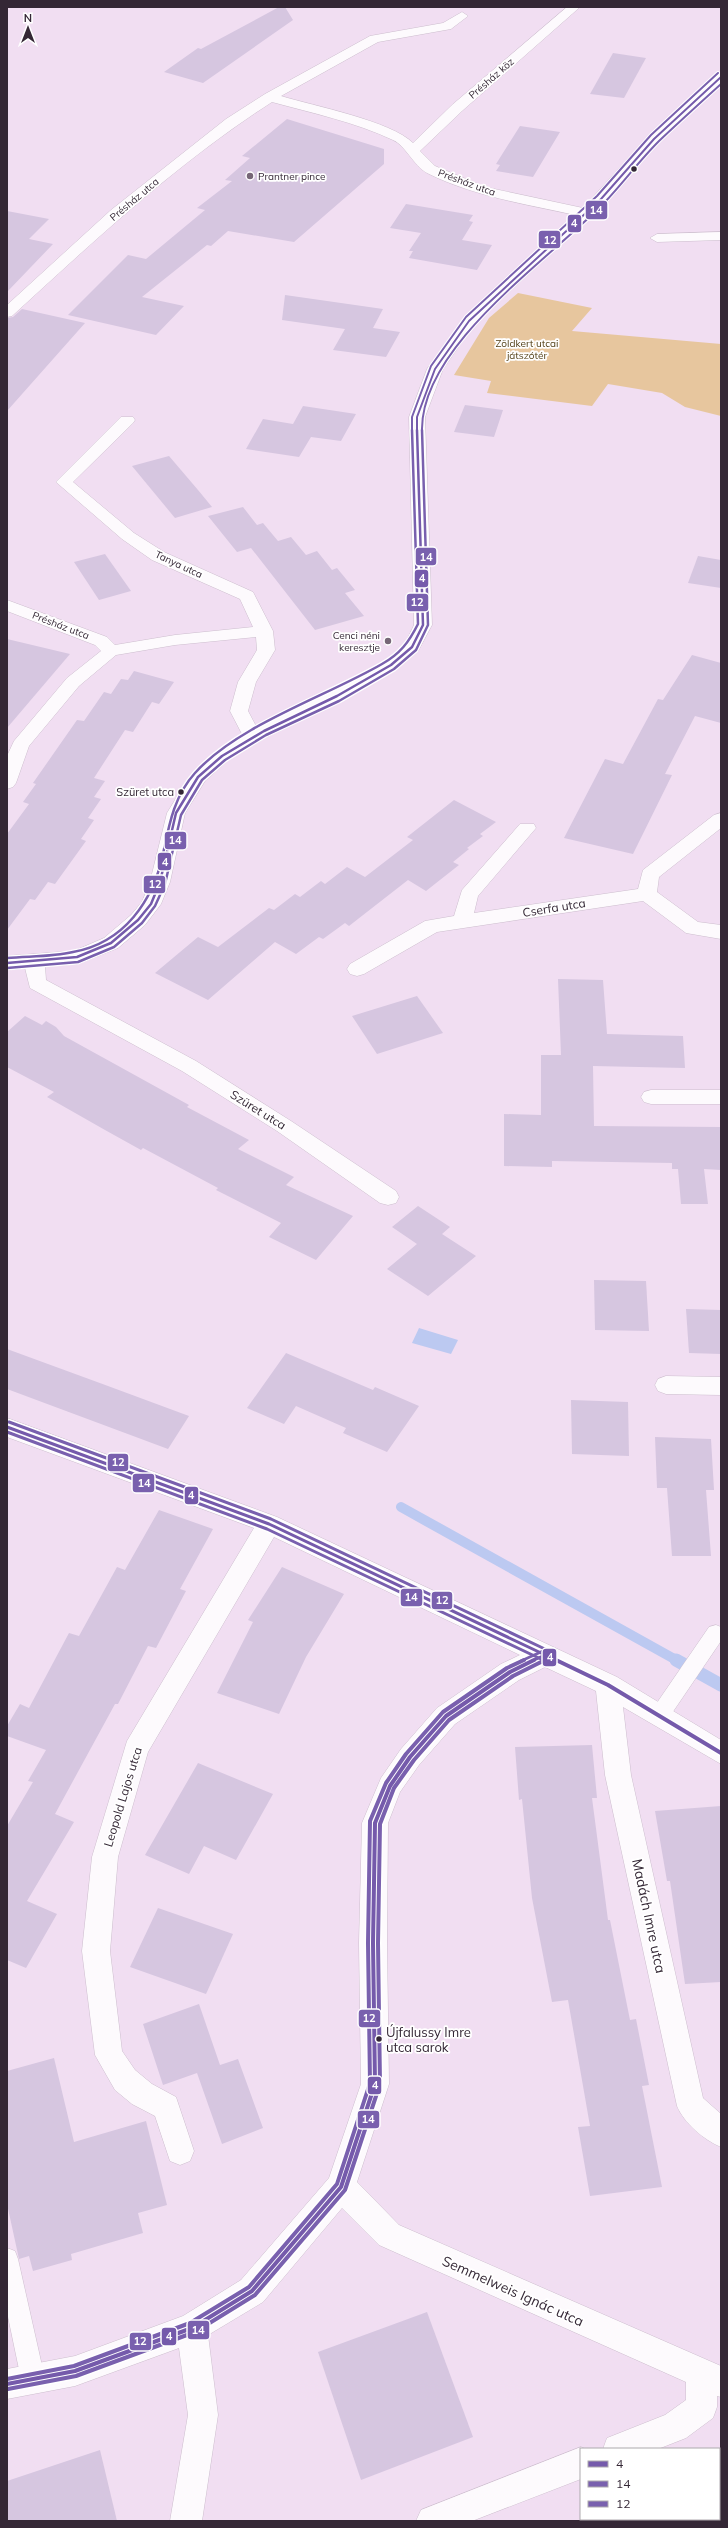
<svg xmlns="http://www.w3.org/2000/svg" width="728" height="2528" font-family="Mulish,sans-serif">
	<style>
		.green { fill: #e7c69e }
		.water { fill: #bcc9f1 }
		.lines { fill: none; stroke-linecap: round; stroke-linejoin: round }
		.stream-far1 { stroke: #bcc9f1; stroke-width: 10 }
		.stream { stroke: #bcc9f1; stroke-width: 13 }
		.building { fill: #d6c6e0 }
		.lane-casing { stroke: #cdbece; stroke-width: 1 }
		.street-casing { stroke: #cdbece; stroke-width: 1 }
		.lane { fill: #fdfafd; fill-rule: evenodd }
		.street { fill: #fdfafd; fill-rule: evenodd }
		.bus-1-far3-casing { stroke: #fff; stroke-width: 4 }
		.bus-1-far2-casing { stroke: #fff; stroke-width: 5 }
		.bus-1-far1-casing { stroke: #fff; stroke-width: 6 }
		.bus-1-casing { stroke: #fff; stroke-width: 7 }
		.bus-2-far3-casing { stroke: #fff; stroke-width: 4 }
		.bus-2-far2-casing { stroke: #fff; stroke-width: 5 }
		.bus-2-far1-casing { stroke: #fff; stroke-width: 6 }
		.bus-2-casing { stroke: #fff; stroke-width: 7 }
		.bus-3-far3-casing { stroke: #fff; stroke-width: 4 }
		.bus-3-far2-casing { stroke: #fff; stroke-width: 5 }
		.bus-3-far1-casing { stroke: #fff; stroke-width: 6 }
		.bus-3-casing { stroke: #fff; stroke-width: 7 }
		.bus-1-far3 { stroke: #755aab; stroke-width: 2 }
		.bus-1-far2 { stroke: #755aab; stroke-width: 2.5 }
		.bus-1-far1 { stroke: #755aab; stroke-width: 3 }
		.bus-1 { stroke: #755aab; stroke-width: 4 }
		.bus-2-far3 { stroke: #7960ae; stroke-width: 2 }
		.bus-2-far2 { stroke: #7960ae; stroke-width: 2.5 }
		.bus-2-far1 { stroke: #7960ae; stroke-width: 3 }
		.bus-2 { stroke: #7960ae; stroke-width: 4 }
		.bus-3-far3 { stroke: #7960ae; stroke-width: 2 }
		.bus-3-far2 { stroke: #7960ae; stroke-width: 2.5 }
		.bus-3-far1 { stroke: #7960ae; stroke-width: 3 }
		.bus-3 { stroke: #7960ae; stroke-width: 4 }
		.bus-dot { fill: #342735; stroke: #fff; stroke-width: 1.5 }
		.poi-dot { fill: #766777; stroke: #fff; stroke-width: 1.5 }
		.labels { text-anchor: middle; stroke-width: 3.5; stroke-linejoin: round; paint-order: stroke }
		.far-street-label { font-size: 10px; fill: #342735; stroke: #fff }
		.far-poi-label { font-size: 10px; fill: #342735; stroke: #fff; text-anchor: start }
		.far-park-label { font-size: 10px; fill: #4e3b11; stroke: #fff }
		.bus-label { font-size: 11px; fill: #342735; stroke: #fff; text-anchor: end }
		.street-label { font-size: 12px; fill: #342735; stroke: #fff }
		.near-bus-label { font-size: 13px; fill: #342735; stroke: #fff; text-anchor: start }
		.near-street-label { font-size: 14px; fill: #342735; stroke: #fff }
		.line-badge { stroke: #fff; stroke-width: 1.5 }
		.badge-label { font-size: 11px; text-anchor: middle; font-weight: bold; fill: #fff }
	</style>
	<rect width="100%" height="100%" fill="#f1def2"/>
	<!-- green -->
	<polygon class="green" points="518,293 592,308 572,331 721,344 721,416 685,407 662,393 608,384 592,406 487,393 491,381 454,375 489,318"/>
	<!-- water -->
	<polygon class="water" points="419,1328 458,1340 451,1354 412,1343"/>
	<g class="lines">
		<!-- stream-far1 -->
		<polyline class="stream-far1" points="401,1507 678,1661"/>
		<!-- stream -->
		<polyline class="stream" points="676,1660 721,1685"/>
	</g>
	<!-- building -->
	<g class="building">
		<polygon points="279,7 285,7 293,20 203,83 164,72 198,48 201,49"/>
		<polygon points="613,53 646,58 624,98 590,94"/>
		<polygon points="287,119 384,149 384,164 294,242 228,231 211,246 207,245 142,297 184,306 156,335 68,315 128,255 146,259 205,210 197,208 232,181 225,180 250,158 242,156"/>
		<polygon points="520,126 560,132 533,177 496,171 500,165 496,164"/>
		<polygon points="406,204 473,215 469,221 473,222 462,240 492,245 477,270 409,258 413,251 409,251 421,233 390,228"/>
		<polygon points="7,211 49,219 29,239 53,244 7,292"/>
		<polygon points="285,295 383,309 373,328 400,332 386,357 333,350 345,329 282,320"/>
		<polygon points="22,309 85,323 7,411 7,318 13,317"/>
		<polygon points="465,405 503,410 494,437 454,432"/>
		<polygon points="303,406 356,414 341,441 311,437 299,457 246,449 263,419 293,424"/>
		<polygon points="169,456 198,490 212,507 175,518 132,466"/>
		<polygon points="243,507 257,525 263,523 278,541 291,537 306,555 317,551 332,570 337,568 355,590 345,593 364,616 315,630 251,548 237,552 208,516"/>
		<polygon points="105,554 131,591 99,600 74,562"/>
		<polygon points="698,556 721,560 721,588 688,583"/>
		<polygon points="7,639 70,654 7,728"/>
		<polygon points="692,655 721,663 721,723 695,716 665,774 672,775 633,854 564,838 605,759 623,764 658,699 663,700"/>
		<polygon points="134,671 174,682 159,704 152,702 133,732 125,730 94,778 105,781 94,797 101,799 88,818 94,820 81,839 86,841 55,884 48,882 35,900 30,899 7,930 7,834 29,804 23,802 36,784 33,783 77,720 84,721 104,692 111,694 121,679 128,680"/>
		<polygon points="454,800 496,822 480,834 483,836 467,848 469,849 453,862 459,865 426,891 408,880 349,926 345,923 323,939 319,937 296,954 275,942 208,1000 155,973 198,937 218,947 269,908 274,910 295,894 300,897 321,881 325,884 347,867 365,877 413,840 407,837"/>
		<polygon points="558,979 603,980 607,1034 683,1036 685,1068 593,1066 594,1126 721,1127 721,1170 704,1169 708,1204 681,1204 678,1169 672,1169 672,1163 552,1161 552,1167 504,1166 504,1114 541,1115 541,1055 561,1055"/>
		<polygon points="417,996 443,1033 377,1054 352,1016"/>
		<polygon points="25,1016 42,1025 46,1021 56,1027 64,1036 189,1105 187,1107 249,1140 238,1149 294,1177 286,1185 353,1216 316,1260 269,1237 281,1223 216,1190 218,1188 143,1148 141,1150 105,1130 47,1097 54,1092 7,1067 7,1032"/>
		<polygon points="418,1206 450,1227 442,1234 476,1256 428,1296 387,1269 417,1244 392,1227"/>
		<polygon points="594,1280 646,1281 649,1331 595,1330"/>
		<polygon points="686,1309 721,1310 721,1354 689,1353"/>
		<polygon points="7,1349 108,1386 189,1416 168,1449 7,1389"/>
		<polygon points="286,1353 373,1390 375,1387 419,1406 387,1452 343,1433 346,1428 296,1406 284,1424 247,1408"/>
		<polygon points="571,1400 628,1402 629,1456 572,1454"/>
		<polygon points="655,1437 711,1439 714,1490 706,1490 711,1556 672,1556 667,1488 657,1488"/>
		<polygon points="159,1510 213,1529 180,1589 186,1591 156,1648 148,1646 118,1704 115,1704 55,1814 74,1822 27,1901 57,1914 26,1968 7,1960 7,1826 33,1782 28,1781 46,1750 7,1736 7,1726 20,1704 29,1708 69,1633 79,1636 117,1567 125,1570"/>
		<polygon points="282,1567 344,1594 306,1657 279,1714 217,1693 253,1622 248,1620"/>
		<polygon points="592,1745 597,1798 592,1798 608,1920 610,1920 630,2020 636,2019 649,2085 642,2086 662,2187 590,2196 578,2127 590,2126 568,2000 552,2002 532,1898 522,1799 519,1800 515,1747"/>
		<polygon points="198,1763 273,1794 236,1860 204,1846 189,1874 145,1855"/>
		<polygon points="721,1806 721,1982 685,1984 670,1881 667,1881 655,1811"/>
		<polygon points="158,1908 233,1934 206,1994 130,1967"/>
		<polygon points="199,2004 220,2065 238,2059 263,2128 222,2144 197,2073 163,2085 143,2024"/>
		<polygon points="54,2058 74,2142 146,2121 167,2205 138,2213 143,2233 71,2254 72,2260 33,2271 29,2256 19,2259 7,2204 7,2071"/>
		<polygon points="427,2312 473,2437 361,2480 318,2352"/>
		<polygon points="100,2450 117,2521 7,2521 7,2481"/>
	</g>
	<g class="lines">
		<defs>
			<g id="lane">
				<polygon points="716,1625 721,1627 721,1641 666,1722 659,1725 652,1722 649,1716 652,1710 709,1627"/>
				<polygon points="7,2248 15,2251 18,2259 45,2379 41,2387 33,2391 25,2387 21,2379 7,2312"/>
			</g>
			<g id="street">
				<path d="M567,7h13l-118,104 -42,40 15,15 50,21 98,21 66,-72 67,-62 5,-1v11l-62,58 -53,60 -132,122 -31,45 -18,48 7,208 -14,26 -21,18 -54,31 -73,35 -42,25 -23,21 -20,32 -15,69 -9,22 -16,21 -27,23 -41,16 -32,2 1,14 150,81 95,60 105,70 3,6 -3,6 -8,2 -8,-2 -103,-72 -95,-60 -152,-83 -5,-20 -18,2v-14l67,-5 30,-13 27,-23 11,-13 8,-20 17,-69 22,-36 27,-25 27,-16 -13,-25 8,-29 19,-32 -1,-13 -81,8 -59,10 -37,31 -50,60 -13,37 -3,4 -6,2v-33l7,-15 53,-63 34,-27 -6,-6 -88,-34v-11l100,37 8,8 60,-10 78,-8 -13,-28 -88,-39 -30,-21 -66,-57 65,-65h12l2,3 -2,3 -60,59 61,51 30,19 89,40 20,39 2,19 -19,32 -8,29 9,17 74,-36 54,-31 20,-17 9,-19 -5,-208 18,-48 37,-51 111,-103c-50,-11 -102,-19 -148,-42 -13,-7 -22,-28 -34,-33 -38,-18 -81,-27 -121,-38 -95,61 -177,138 -260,214l-5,1v-12l104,-95 115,-91 39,-25 105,-58 73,-13 19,-11 6,4 -17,13 -73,13 -97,54c33,10 110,25 132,47l39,-38z"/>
				<polygon points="721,232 721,240 657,242 650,238 657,234"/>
				<polygon points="721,813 721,828 659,877 657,892 698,922 721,925 721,939 686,933 643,901 437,932 364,974 357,976 350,974 347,969 350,964 425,921 454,916 462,890 520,824 534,824 536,828 478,896 474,913 638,889 643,870 714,815"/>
				<polygon points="651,1090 721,1090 721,1104 651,1104 644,1102 641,1097 644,1092"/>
				<polygon points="666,1376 721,1377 721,1395 666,1394 658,1391 655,1385 658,1379"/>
				<path d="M7,1418l270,99 340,160 104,63v24l-98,-57 8,68 72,323 18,16v33c-17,-7 -37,-24 -44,-41l-72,-331 -9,-84 -51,-24 -26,13 -64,44 -36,41 -19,27 -12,31 -1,120 2,141 -32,98 42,43 322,141v31l-4,-1v11l-4,11 -27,20 -28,11h-55l4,-11 58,-23 21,-15v-18l-307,-137 -37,-37 -79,94 -55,33 10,80 -16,106h-32l18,-106 -9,-67 -104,38 -68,13v-30l68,-13 108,-40 58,-36 88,-102 32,-94 -2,-141 3,-120 19,-45 20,-29 36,-41 64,-44 19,-9 -246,-118 -126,215 -30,105 -8,94 12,100 13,19 17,14 24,13 18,54 -4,10 -10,4 -10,-4 -15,-45 -23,-12 -17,-14 -20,-35 -13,-104 10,-94 35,-116 127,-213 -247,-91z"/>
				<polygon points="581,2447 585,2449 581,2449 581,2479 472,2521 416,2521 421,2510"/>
			</g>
		</defs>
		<!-- lane casing -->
		<use href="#lane" class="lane-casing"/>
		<!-- street casing -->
		<use href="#street" class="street-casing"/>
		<!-- lane -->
		<use href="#lane" class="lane"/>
		<!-- street -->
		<use href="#street" class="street"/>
		<defs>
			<polyline id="bus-1-far3" points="417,431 417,417 435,369 469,321 601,199 654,139 721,77"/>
			<polyline id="bus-1-far2" points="7,963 77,957 111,943 138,920 151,904 160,882 176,813 198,777 222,756 264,731 337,696 391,665 412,647 423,625 417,430"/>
			<g id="bus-1-far1">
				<polyline points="7,1427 269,1524 558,1661"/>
				<polyline points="532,1661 545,1655"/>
			</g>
			<g id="bus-1">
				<polyline points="556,1660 608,1685 721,1753"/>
				<polyline points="7,2384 75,2371 192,2328 252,2291 341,2187 375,2084 373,1943 375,1823 390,1786 410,1757 446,1716 510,1672 534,1660"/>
			</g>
			<path id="bus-2-far3" d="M422,431c-2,-85 128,-172 182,-228 19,-20 35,-42 55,-62 20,-19 41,-38 62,-57"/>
			<polyline id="bus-2-far2" points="7,968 78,962 114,947 142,923 155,906 165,884 181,815 202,780 225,760 266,735 339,701 394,669 416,650 428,625 422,430"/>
			<g id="bus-2-far1">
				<polyline points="7,1432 267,1529 543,1660"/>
				<polyline points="543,1661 547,1659"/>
			</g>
			<polyline id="bus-2" points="8,2389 76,2376 195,2332 255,2295 345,2190 380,2084 378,1943 380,1824 394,1788 414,1760 449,1720 513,1676 545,1660"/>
			<polyline id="bus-3-far3" points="412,431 412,417 431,366 466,317 597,196 651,135 718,73"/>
			<path id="bus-3-far2" d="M7,958c22,-2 45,-1 66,-6 51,-9 80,-51 90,-98 6,-29 11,-58 32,-81 43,-48 130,-76 187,-109 18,-10 27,-22 36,-40l-6,-194"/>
			<g id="bus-3-far1">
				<polyline points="9,1422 271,1519 547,1650"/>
				<polyline points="521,1661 543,1651"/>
			</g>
			<polyline id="bus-3" points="7,2379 74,2366 190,2323 249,2287 337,2184 370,2083 368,1943 370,1821 386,1783 406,1754 443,1712 507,1668 524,1660"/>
		</defs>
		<!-- bus-1-far3 casing -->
		<use href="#bus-1-far3" class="bus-1-far3-casing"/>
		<!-- bus-1-far2 casing -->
		<use href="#bus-1-far2" class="bus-1-far2-casing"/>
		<!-- bus-1-far1 casing -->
		<use href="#bus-1-far1" class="bus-1-far1-casing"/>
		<!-- bus-1 casing -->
		<use href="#bus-1" class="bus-1-casing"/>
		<!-- bus-2-far3 casing -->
		<use href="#bus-2-far3" class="bus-2-far3-casing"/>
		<!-- bus-2-far2 casing -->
		<use href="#bus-2-far2" class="bus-2-far2-casing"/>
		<!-- bus-2-far1 casing -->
		<use href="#bus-2-far1" class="bus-2-far1-casing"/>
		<!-- bus-2 casing -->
		<use href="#bus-2" class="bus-2-casing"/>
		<!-- bus-3-far3 casing -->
		<use href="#bus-3-far3" class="bus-3-far3-casing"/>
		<!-- bus-3-far2 casing -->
		<use href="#bus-3-far2" class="bus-3-far2-casing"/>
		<!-- bus-3-far1 casing -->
		<use href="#bus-3-far1" class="bus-3-far1-casing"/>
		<!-- bus-3 casing -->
		<use href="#bus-3" class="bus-3-casing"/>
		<!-- bus-1-far3 -->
		<use href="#bus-1-far3" class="bus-1-far3"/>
		<!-- bus-1-far2 -->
		<use href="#bus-1-far2" class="bus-1-far2"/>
		<!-- bus-1-far1 -->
		<use href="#bus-1-far1" class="bus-1-far1"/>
		<!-- bus-1 -->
		<use href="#bus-1" class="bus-1"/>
		<!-- bus-2-far3 -->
		<use href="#bus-2-far3" class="bus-2-far3"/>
		<!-- bus-2-far2 -->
		<use href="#bus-2-far2" class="bus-2-far2"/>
		<!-- bus-2-far1 -->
		<use href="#bus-2-far1" class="bus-2-far1"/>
		<!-- bus-2 -->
		<use href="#bus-2" class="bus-2"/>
		<!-- bus-3-far3 -->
		<use href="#bus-3-far3" class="bus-3-far3"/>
		<!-- bus-3-far2 -->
		<use href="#bus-3-far2" class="bus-3-far2"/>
		<!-- bus-3-far1 -->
		<use href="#bus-3-far1" class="bus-3-far1"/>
		<!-- bus-3 -->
		<use href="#bus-3" class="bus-3"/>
	</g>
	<!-- markers -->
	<g class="bus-dot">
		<circle cx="634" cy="169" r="3.5"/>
		<circle cx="181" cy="792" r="3.5"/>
		<circle cx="379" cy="2039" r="3.5"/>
	</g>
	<g class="poi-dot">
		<circle cx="250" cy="176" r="4"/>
		<circle cx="388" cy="641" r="4"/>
	</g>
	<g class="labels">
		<!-- far-street labels -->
		<g class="far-street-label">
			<text transform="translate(491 78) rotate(-41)" y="4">Présház köz</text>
			<text transform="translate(467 182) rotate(20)" y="4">Présház utca</text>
			<text transform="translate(134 199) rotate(-40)" y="4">Présház utca</text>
			<text transform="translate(179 564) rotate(25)" y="4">Tanya utca</text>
			<text transform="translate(61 625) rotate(21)" y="4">Présház utca</text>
		</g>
		<!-- far-poi labels -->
		<g class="far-poi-label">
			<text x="258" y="180">Prantner pince</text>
			<text x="380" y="639" text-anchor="end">Cenci néni<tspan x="380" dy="12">keresztje</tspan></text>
		</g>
		<!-- far-park labels -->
		<g class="far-park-label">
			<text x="527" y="347">Zöldkert utcai<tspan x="527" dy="12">játszótér</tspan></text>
		</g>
		<!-- bus labels -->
		<g class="bus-label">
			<text x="174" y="796">Szüret utca</text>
		</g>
		<!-- street labels -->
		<g class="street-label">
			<text transform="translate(554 908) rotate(-9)" y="4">Cserfa utca</text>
			<text transform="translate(258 1110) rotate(32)" y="4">Szüret utca</text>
			<text transform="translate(123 1797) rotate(-73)" y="4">Leopold Lajos utca</text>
		</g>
		<!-- near-bus labels -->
		<g class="near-bus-label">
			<text x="386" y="2037">Újfalussy Imre<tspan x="386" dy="15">utca sarok</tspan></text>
		</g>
		<!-- near-street labels -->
		<g class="near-street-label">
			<text transform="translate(649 1916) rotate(78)" y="5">Madách Imre utca</text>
			<text transform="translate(513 2291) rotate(24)" y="5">Semmelweis Ignác utca</text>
		</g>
	</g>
	<g class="line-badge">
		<rect x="585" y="200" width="23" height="20" rx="4" fill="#7960ae"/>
		<rect x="567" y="214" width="15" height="19" rx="4" fill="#755aab"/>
		<rect x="538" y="230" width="23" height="19" rx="4" fill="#7960ae"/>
		<rect x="415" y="547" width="22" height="19" rx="4" fill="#7960ae"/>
		<rect x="414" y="569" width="15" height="19" rx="4" fill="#755aab"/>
		<rect x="406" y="593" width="23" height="19" rx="4" fill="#7960ae"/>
		<rect x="164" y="831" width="23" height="19" rx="4" fill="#7960ae"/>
		<rect x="157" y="852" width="15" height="19" rx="4" fill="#755aab"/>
		<rect x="143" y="875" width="23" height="19" rx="4" fill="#7960ae"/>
		<rect x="107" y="1453" width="22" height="19" rx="4" fill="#7960ae"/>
		<rect x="132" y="1473" width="23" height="20" rx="4" fill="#7960ae"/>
		<rect x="184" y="1486" width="15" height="19" rx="4" fill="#755aab"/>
		<rect x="400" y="1588" width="23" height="19" rx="4" fill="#7960ae"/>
		<rect x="431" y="1591" width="22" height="19" rx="4" fill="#7960ae"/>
		<rect x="542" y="1648" width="15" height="19" rx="4" fill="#755aab"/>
		<rect x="358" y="2009" width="23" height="19" rx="4" fill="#7960ae"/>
		<rect x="367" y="2076" width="15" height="19" rx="4" fill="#755aab"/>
		<rect x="357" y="2110" width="23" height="19" rx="4" fill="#7960ae"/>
		<rect x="187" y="2320" width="23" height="20" rx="4" fill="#7960ae"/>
		<rect x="161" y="2327" width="16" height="19" rx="4" fill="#755aab"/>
		<rect x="129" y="2332" width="23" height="19" rx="4" fill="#7960ae"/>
	</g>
	<g class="badge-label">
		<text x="596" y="214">14</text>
		<text x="574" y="227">4</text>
		<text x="550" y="244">12</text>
		<text x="426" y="561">14</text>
		<text x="422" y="582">4</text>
		<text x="417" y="606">12</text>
		<text x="175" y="844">14</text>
		<text x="165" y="866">4</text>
		<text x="155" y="888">12</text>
		<text x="118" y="1466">12</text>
		<text x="144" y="1487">14</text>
		<text x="191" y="1499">4</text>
		<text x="411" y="1601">14</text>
		<text x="442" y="1604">12</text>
		<text x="550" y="1661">4</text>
		<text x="369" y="2022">12</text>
		<text x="375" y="2089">4</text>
		<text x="368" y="2123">14</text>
		<text x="198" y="2334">14</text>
		<text x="169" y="2340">4</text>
		<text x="140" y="2345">12</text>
	</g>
	<!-- border -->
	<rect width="728" height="2528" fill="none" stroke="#342735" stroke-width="16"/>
	<!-- legend -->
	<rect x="580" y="2448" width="140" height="72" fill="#ffffff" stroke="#aea9ae"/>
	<rect x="588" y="2461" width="20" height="6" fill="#755aab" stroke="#aea9ae"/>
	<text x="616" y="2468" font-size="12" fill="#342735">4</text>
	<rect x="588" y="2481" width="20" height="6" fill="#7960ae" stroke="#aea9ae"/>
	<text x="616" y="2488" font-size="12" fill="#342735">14</text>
	<rect x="588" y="2501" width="20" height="6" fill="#7960ae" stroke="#aea9ae"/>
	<text x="616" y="2508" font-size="12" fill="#342735">12</text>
	<!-- north arrow -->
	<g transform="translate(28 28)" stroke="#ffffff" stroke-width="3" paint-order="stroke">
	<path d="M0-3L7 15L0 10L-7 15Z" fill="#342735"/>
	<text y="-6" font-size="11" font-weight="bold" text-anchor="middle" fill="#342735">N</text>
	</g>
</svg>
